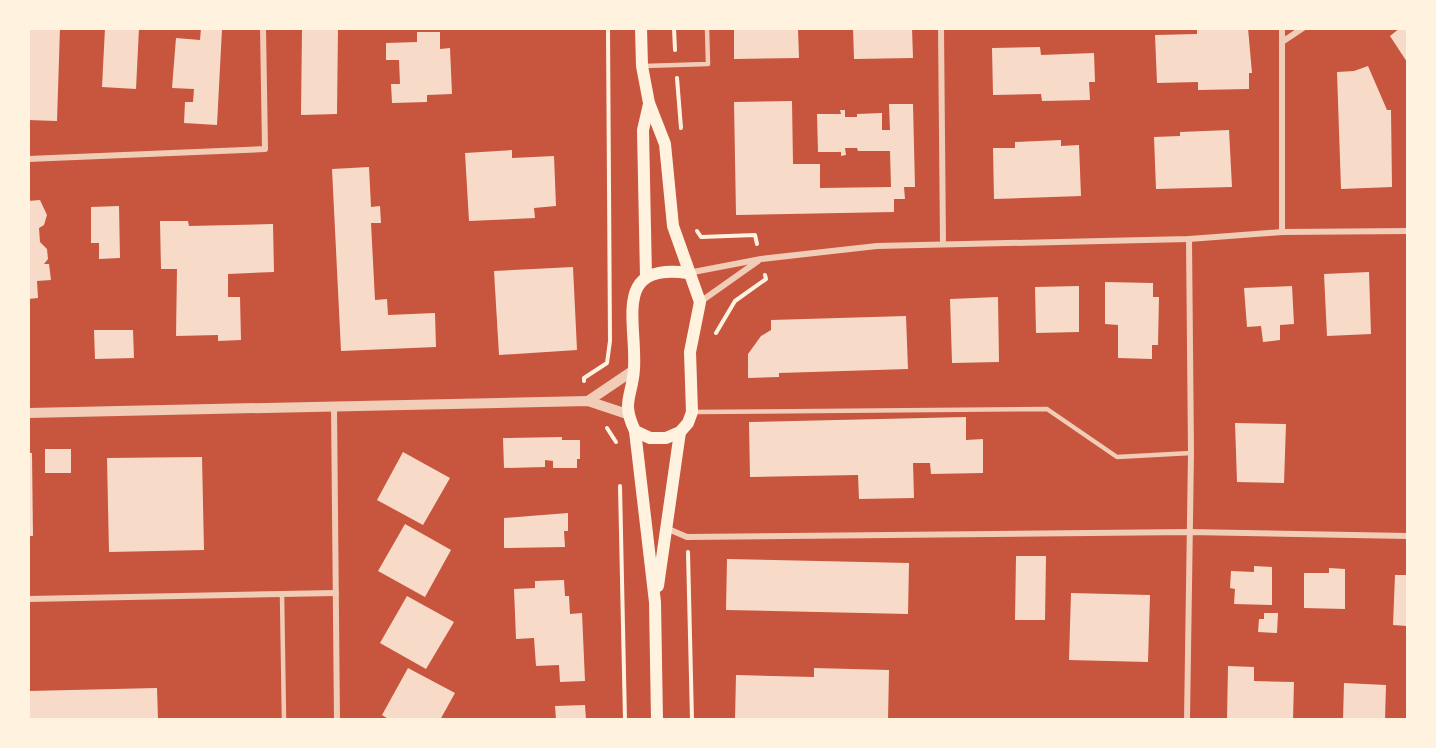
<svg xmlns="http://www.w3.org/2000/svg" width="1436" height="748" font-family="Overpass,sans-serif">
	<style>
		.building { fill: #f7dbc8 }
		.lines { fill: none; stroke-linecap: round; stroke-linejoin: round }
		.path { stroke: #fff3e0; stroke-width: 4 }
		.service { stroke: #f1ccb7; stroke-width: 4.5 }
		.minor { stroke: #f1ccb7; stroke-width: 6 }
		.tertiary { stroke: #f1ccb7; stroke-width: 10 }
		.secondary { stroke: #fff3e0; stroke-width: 12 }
	</style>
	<rect width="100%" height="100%" fill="#c8553d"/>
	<!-- building -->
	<g class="building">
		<polygon points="28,28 60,28 57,121 28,120"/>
		<polygon points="105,28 139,28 136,89 102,87"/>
		<polygon points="201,28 222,29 217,125 184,123 185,102 193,102 194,89 172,88 176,38 200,40"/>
		<polygon points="302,28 338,28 337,114 301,115"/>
		<polygon points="734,28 798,28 799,58 734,59"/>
		<polygon points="853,28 912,28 913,58 854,59"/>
		<polygon points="1197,28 1248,28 1252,73 1249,73 1249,89 1198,90 1198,82 1157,83 1155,35 1197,34"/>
		<polygon points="1400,28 1407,28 1407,62 1390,36"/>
		<polygon points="417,32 440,32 440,49 450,48 452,94 427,95 427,102 392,103 391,84 400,84 399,60 386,60 386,43 417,42"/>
		<polygon points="1040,47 1041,55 1094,53 1095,82 1089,82 1090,100 1042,101 1041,94 993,95 992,48"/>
		<polygon points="1368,66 1387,110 1391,110 1392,187 1341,189 1337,72 1354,71"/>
		<polygon points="792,101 793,164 820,164 820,188 891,187 890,151 858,151 857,148 845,148 846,155 841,156 841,152 818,152 817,114 841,114 840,110 845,110 845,117 857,117 857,114 882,113 882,130 890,130 889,104 913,104 915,187 904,187 905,199 894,199 894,212 736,215 734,102"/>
		<polygon points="1229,130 1232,187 1156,189 1154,137 1180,136 1180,132"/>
		<polygon points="1061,140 1061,146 1079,145 1081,196 994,199 993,148 1015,148 1015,142"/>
		<polygon points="512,150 512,158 554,156 556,206 534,208 535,218 469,221 465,153"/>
		<polygon points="369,167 371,207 380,206 381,223 371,223 375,300 387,299 388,315 435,313 436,347 341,351 332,169"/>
		<polygon points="40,200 47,215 44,225 39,228 40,242 47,249 48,259 44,264 49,264 51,280 37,281 38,298 28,299 28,201"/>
		<polygon points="119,206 120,258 99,259 99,243 91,243 91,207"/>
		<polygon points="160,221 188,221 189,226 273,224 274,272 228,274 228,297 240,297 241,340 218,341 218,335 176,336 177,269 161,269"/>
		<polygon points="573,267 577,350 499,355 494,271"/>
		<polygon points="1369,272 1371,334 1327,336 1324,274"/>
		<polygon points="1105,282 1153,283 1153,297 1159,297 1158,345 1152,345 1152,359 1118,358 1118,325 1105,324"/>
		<polygon points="1079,286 1079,332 1036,333 1035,287"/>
		<polygon points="1292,286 1294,324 1280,325 1280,340 1263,342 1261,326 1247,327 1244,288"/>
		<polygon points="998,297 999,362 952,363 950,299"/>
		<polygon points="906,316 908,369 779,373 779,377 748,378 748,354 761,336 771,330 771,320"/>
		<polygon points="94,330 133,330 134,358 95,359"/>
		<polygon points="966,417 966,440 983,439 983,473 931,474 930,463 913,463 914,498 859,499 858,475 750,477 749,422"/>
		<polygon points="1235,423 1286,424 1284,483 1237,482"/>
		<polygon points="562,437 562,440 580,440 580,459 577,459 577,468 553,468 553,461 545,460 545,467 504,468 503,438"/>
		<rect x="45" y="449" width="26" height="24"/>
		<polygon points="403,452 450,478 423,525 377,500"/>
		<polygon points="28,453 32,453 33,536 28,536"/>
		<polygon points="202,457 204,550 109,552 107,458"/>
		<polygon points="568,513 568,531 564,531 565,547 504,548 504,518"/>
		<polygon points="405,524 451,550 425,597 378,571"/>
		<polygon points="1016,556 1046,556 1045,620 1015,620"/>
		<polygon points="727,559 909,563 908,614 726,610"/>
		<polygon points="1254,566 1272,567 1272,605 1234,604 1235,589 1230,588 1231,571 1254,572"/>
		<polygon points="1329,568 1345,569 1345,609 1304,608 1304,573 1329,573"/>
		<polygon points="1395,575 1407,575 1407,626 1393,625"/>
		<polygon points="564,580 565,596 569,596 570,614 582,613 585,681 560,682 559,665 536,666 534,638 516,639 514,589 535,588 535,581"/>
		<polygon points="1071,593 1150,595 1148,662 1069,660"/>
		<polygon points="407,596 454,622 426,669 380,643"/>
		<polygon points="1264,613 1278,613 1277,633 1258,632 1259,619 1264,619"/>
		<polygon points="1228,666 1254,667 1254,681 1294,682 1293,720 1227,720"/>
		<polygon points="408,668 455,693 440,720 390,720 382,715"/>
		<polygon points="814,668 889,670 888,720 735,720 736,675 814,677"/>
		<polygon points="1344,683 1386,685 1385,720 1343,720"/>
		<polygon points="157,688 158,720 28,720 28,691"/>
		<polygon points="585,705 586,720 556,720 555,706"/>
	</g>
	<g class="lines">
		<!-- path -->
		<g class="path">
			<polyline points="674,28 675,50"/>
			<polyline points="677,78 681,128"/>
			<polyline points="697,231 701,237 755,235 757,244"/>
			<polyline points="716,333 735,301 766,279 765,275"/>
			<polyline points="584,381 584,378 607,363 610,341 608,28"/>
			<polyline points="607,428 616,442"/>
			<polyline points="620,486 625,720"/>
			<polyline points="688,552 692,720"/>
		</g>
		<!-- service -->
		<g class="service">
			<polyline points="644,66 708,64 707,28"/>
			<polyline points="693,412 1047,409 1117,457 1191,453"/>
			<polyline points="282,594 284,720"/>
		</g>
		<!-- minor -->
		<g class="minor">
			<polyline points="941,28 943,244"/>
			<polyline points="1282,28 1282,232"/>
			<polyline points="1282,42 1303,28"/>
			<polyline points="28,159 265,149 263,28"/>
			<polyline points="688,273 761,259 877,246 1189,239 1282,232 1408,231"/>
			<polyline points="700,302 758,261"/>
			<polyline points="334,406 337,720"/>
			<polyline points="666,528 687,537 1189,532 1408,536"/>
			<polyline points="28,599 336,593"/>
			<polyline points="1187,720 1191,453 1189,239"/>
		</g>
		<!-- tertiary -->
		<g class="tertiary">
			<polyline points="588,401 634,370"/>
			<polyline points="28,413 588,401 627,414"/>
		</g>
		<!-- secondary -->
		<g class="secondary">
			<polyline points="646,277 643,130 649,104"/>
			<polyline points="635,431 650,438 666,438 680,432 688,423 692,412 690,352 700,302 673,226 665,144 649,103 642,66 641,28"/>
			<polyline points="658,586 680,432"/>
			<path d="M657,720l-2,-118 -20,-171c-14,-30 -3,-33 -1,-62 3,-48 -22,-107 54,-96"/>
		</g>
	</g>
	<!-- border -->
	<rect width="1436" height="748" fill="none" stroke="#fff3e0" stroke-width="60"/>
</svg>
